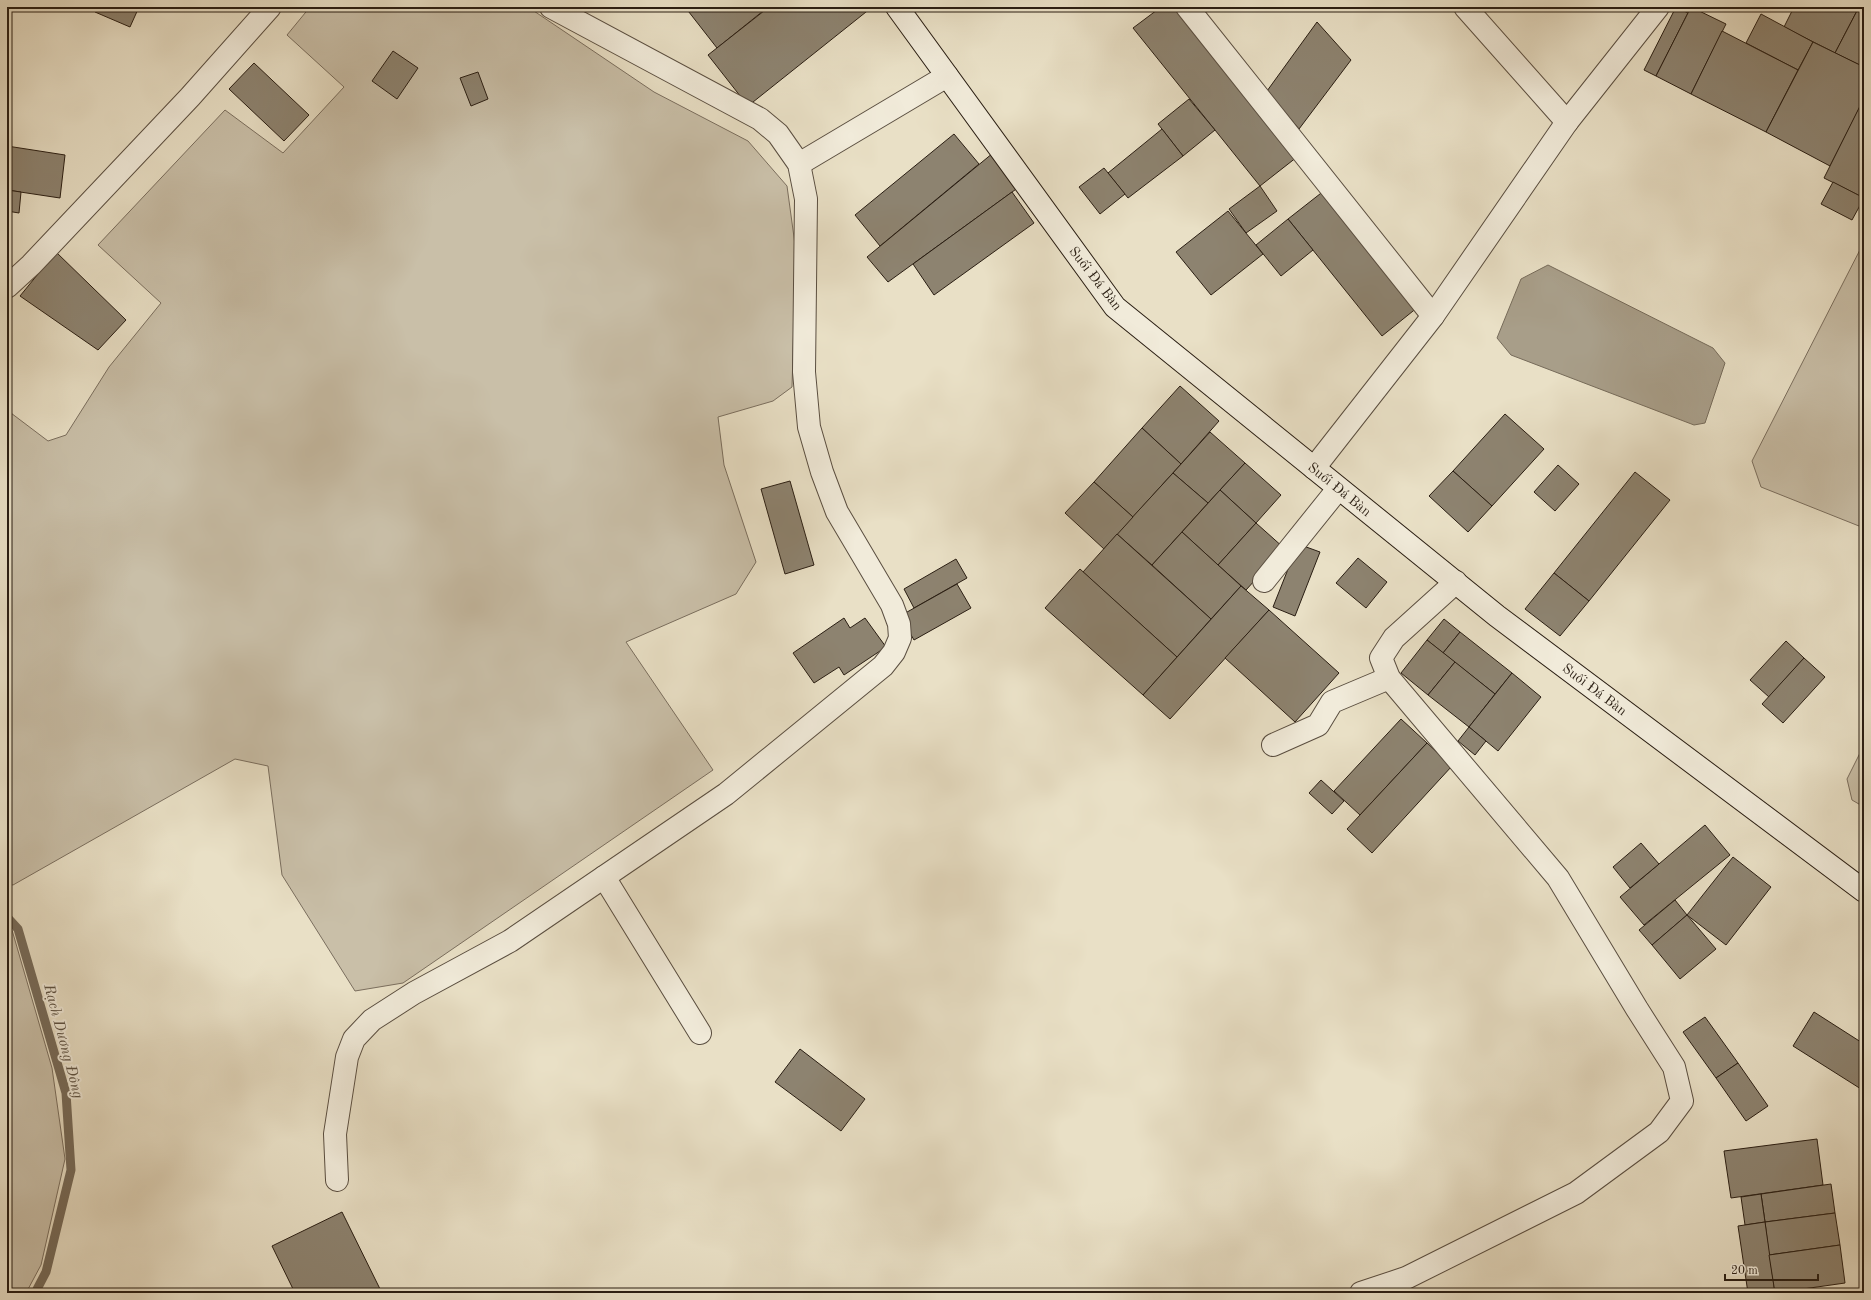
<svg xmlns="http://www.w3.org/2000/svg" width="1871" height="1300" font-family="'Old Standard TT',serif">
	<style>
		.green { fill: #c9bfa8; stroke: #7a6e5e }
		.water { fill: #a89e89; stroke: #766b5a }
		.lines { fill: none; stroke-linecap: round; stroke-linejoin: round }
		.stream { stroke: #766b5a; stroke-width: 9 }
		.building { fill: #8d8370; stroke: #2a1e13 }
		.street-casing { stroke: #5a4e40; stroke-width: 24 }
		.secondary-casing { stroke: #2a1e13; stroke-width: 24 }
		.street { stroke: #f1ebda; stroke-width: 22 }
		.secondary { stroke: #f1ebda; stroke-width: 22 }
		.labels { text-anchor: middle; stroke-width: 4; stroke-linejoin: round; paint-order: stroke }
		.street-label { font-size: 14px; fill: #2a1e13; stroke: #f1ebda }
		.water-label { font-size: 15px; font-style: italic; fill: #5c5142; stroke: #f1ebda }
	</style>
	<rect width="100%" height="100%" fill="#e9e0c6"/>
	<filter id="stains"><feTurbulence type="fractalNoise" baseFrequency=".005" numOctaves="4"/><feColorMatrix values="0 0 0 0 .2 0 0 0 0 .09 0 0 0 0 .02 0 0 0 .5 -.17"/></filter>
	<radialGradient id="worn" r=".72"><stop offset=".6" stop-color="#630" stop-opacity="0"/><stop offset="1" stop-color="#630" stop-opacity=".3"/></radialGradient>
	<!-- green -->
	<g class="green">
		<polygon points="310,7 528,7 654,92 748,141 787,186 796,252 792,387 773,401 718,417 724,465 756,562 736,594 626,642 713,770 403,983 355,991 282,875 268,766 235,759 13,885 7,884 7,410 48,441 66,435 109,367 161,303 98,245 225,110 283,153 344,87 287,35"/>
		<polygon points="1864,242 1864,528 1761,487 1752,461"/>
		<polygon points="1864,745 1864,807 1852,800 1847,779"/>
		<polygon points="7,925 12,930 52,1068 65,1159 41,1265 26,1293 7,1293"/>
	</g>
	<!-- water -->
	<polygon class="water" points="1548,265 1713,348 1725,363 1705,423 1694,425 1511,355 1497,338 1521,279"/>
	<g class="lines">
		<!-- stream -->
		<polyline class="stream" points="7,917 18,929 66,1093 71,1170 46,1272 35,1293"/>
	</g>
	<!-- building -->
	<g class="building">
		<polygon points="98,7 139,7 130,27 95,12"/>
		<polygon points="685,7 768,7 717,48"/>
		<polygon points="769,7 871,7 871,8 748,106 708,55"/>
		<polygon points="1161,7 1177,7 1297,157 1260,186 1133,28"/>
		<polygon points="1676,7 1688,13 1656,76 1644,70"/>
		<polygon points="1691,7 1726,24 1691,94 1656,76"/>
		<polygon points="1794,7 1859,7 1835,53 1784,27"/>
		<polygon points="1859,7 1864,7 1864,67 1835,53"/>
		<polygon points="1761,14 1813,42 1798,70 1746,43"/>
		<polygon points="1317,22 1351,60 1299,129 1267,91"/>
		<polygon points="1722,31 1798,70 1766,132 1691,94"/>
		<polygon points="1813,42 1864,67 1864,99 1830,166 1766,132"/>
		<polygon points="393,51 418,68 397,99 372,81"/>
		<polygon points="254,63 309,115 284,141 229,89"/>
		<polygon points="478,72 488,99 471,106 460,78"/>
		<polygon points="1189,99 1215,130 1183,156 1158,124"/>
		<polygon points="1860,106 1864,108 1864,198 1824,178"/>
		<polygon points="1162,129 1183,156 1128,198 1108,173"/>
		<polygon points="954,134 979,164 880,246 855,215"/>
		<polygon points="7,146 65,155 60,198 7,190"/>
		<polygon points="993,153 1019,187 888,282 867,257"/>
		<polygon points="1104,168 1125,194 1100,214 1079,187"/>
		<polygon points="1833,182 1864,198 1852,220 1821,204"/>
		<polygon points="1260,186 1277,211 1246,233 1229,209"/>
		<polygon points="7,190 21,192 19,213 7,211"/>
		<polygon points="1325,190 1418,307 1382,336 1288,219"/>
		<polygon points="1012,192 1034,223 934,295 913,264"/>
		<polygon points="1228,211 1263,254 1211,295 1176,252"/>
		<polygon points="1288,219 1313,250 1281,276 1256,245"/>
		<polygon points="56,252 126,320 98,350 20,296"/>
		<polygon points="1180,386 1219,421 1181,464 1142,428"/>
		<polygon points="1505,414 1544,449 1492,506 1453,471"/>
		<polygon points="1142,428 1181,464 1133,517 1094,482"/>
		<polygon points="1210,432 1245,463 1208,503 1173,473"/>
		<polygon points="1245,463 1281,495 1256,523 1220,490"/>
		<polygon points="1558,465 1579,484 1555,511 1534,492"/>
		<polygon points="1453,471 1492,506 1468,532 1429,496"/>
		<polygon points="1635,472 1670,500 1589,601 1554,573"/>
		<polygon points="1173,473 1208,503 1152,565 1117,534"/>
		<polygon points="790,481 814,565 785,574 761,489"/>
		<polygon points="1094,482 1133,517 1104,549 1065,513"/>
		<polygon points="1220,490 1256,523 1218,565 1182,532"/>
		<polygon points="1256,523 1284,548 1246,590 1218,565"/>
		<polygon points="1182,532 1241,586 1211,619 1152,565"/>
		<polygon points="1117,534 1211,619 1177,657 1083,572"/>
		<polygon points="1298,544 1320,552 1295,616 1273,607"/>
		<polygon points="1358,558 1387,582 1366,608 1336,583"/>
		<polygon points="956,559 967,578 914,608 904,589"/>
		<polygon points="1080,569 1177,657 1143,695 1045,608"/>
		<polygon points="1554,573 1589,601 1560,636 1525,609"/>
		<polygon points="957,584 971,608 914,640 900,616"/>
		<polygon points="1241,586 1269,610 1170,719 1143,695"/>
		<polygon points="1269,610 1339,673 1295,722 1225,658"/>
		<polygon points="844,618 850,628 865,618 886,647 844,675 839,667 814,683 793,653"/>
		<polygon points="1444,619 1460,632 1443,653 1427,640"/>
		<polygon points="1460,632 1512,673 1495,694 1443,653"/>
		<polygon points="1427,640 1455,662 1428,695 1401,673"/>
		<polygon points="1786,641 1804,658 1769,697 1750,680"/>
		<polygon points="1804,658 1825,677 1783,723 1762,704"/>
		<polygon points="1455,662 1495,694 1469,727 1428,695"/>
		<polygon points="1512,673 1541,697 1498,751 1469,727"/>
		<polygon points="1401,719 1427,743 1360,815 1334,791"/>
		<polygon points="1469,727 1486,741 1475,755 1458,741"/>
		<polygon points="1427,743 1452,766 1372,853 1347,829"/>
		<polygon points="1321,780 1344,801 1332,814 1309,793"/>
		<polygon points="1705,825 1730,855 1644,925 1620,897"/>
		<polygon points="1641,843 1659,864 1630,888 1613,867"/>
		<polygon points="1733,857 1771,887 1726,945 1687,915"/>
		<polygon points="1675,900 1687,915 1652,945 1639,930"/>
		<polygon points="1687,915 1716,949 1680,979 1652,945"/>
		<polygon points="1814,1012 1864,1044 1864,1085 1861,1089 1793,1046"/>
		<polygon points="1705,1017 1738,1063 1716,1078 1683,1032"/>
		<polygon points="800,1049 865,1099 841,1131 775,1082"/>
		<polygon points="1738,1063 1768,1106 1746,1121 1716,1078"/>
		<polygon points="1817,1139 1823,1185 1731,1198 1724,1151"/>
		<polygon points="1831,1184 1835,1213 1765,1222 1761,1194"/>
		<polygon points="1761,1194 1765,1222 1745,1225 1741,1197"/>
		<polygon points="342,1212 382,1293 295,1293 272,1246"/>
		<polygon points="1835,1213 1840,1245 1769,1255 1765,1222"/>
		<polygon points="1765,1222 1775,1293 1748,1293 1738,1226"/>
		<polygon points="1840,1245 1845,1283 1775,1293 1769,1255"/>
	</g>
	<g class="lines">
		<defs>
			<g id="street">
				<polyline points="1187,7 1433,316"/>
				<polyline points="1465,7 1567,122"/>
				<polyline points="799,164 947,76"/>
				<polyline points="7,287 31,265 190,97 270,7"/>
				<polyline points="1314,468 1433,316 1567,122 1658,7"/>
				<polyline points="1264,581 1338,489"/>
				<polyline points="1273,745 1318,725 1332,702 1389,678"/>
				<polyline points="604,877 700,1033"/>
				<polyline points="337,1180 335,1134 347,1057 354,1039 372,1020 414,993 510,941 726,794 883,666 894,652 900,638 899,624 892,605 837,512 822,472 809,427 804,372 806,199 799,164 778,134 760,119 551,7"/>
				<polyline points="1361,1293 1406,1278 1576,1193 1659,1132 1682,1101 1674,1067 1637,1009 1558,878 1389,678 1381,658 1394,638 1456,582"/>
			</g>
			<polyline id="secondary" points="897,7 1115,307 1497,616 1864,891"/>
		</defs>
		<!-- street casing -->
		<use href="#street" class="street-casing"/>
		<!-- secondary casing -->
		<use href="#secondary" class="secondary-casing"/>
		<!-- street -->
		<use href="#street" class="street"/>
		<!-- secondary -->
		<use href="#secondary" class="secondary"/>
	</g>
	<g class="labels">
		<!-- street labels -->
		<g class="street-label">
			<text transform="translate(1096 278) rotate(52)" y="5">Suối Đá Bàn</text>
			<text transform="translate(1340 489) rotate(39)" y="5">Suối Đá Bàn</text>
			<text transform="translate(1595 689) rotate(37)" y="5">Suối Đá Bàn</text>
		</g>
		<!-- water labels -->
		<g class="water-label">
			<text transform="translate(64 1041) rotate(75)" y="5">Rạch Dương Đông</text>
		</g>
	</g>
	<!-- margin -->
	<rect width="1871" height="1300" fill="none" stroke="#e9e0c6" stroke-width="24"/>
	<rect x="8" y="8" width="1855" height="1284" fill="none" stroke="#2a1e13" stroke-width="2"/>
	<rect x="12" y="12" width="1847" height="1276" fill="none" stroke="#2a1e13"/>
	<!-- scale -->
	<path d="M1725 1274v6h93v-6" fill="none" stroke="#2a1e13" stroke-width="2"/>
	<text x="1731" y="1274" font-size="12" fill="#2a1e13" stroke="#f1ebda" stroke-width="3" paint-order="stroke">20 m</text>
	<rect width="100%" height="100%" filter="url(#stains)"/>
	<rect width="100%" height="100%" fill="url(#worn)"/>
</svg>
